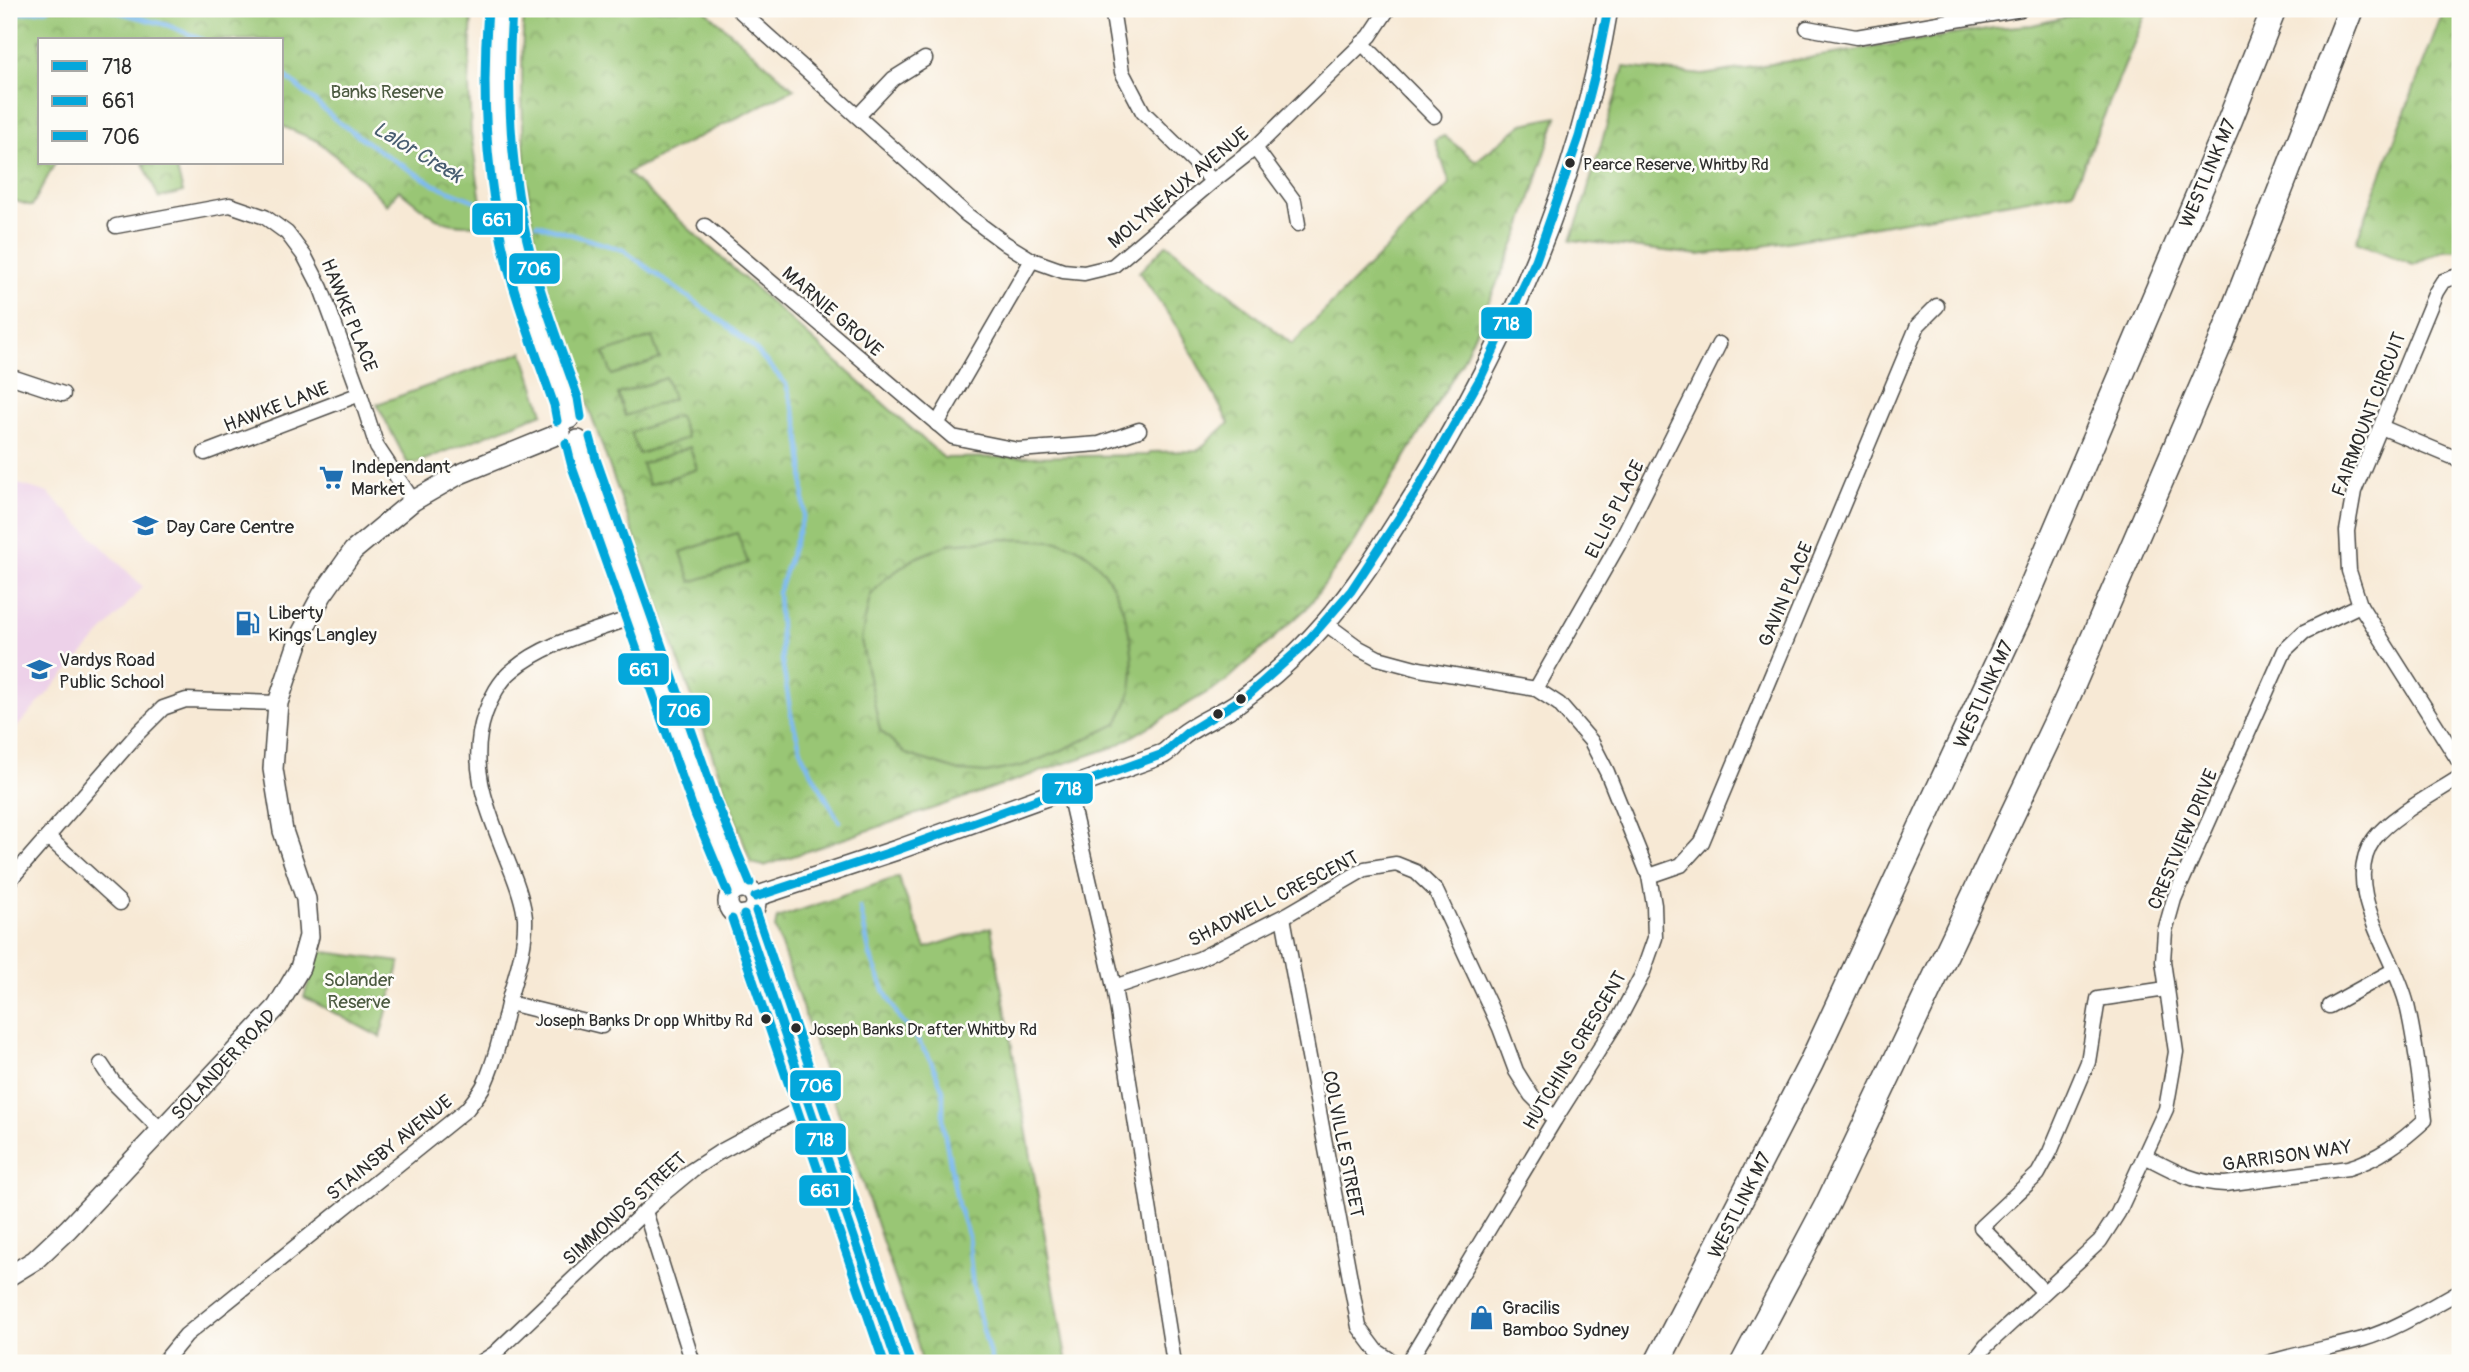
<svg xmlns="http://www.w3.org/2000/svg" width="2469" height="1372" font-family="Pangolin,sans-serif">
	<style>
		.built { fill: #edd1e9 }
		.park { fill: url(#park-crowns); stroke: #627850; stroke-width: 2 }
		.pitch { fill: #99c674; stroke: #627850; stroke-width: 2 }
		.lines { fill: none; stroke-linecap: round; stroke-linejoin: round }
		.stream { stroke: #7dbaf0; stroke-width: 4.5 }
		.street-casing { stroke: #4a4844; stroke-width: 17 }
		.secondary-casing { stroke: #4a4844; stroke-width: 22 }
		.highway-casing { stroke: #4a4844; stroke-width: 27 }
		.street { stroke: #fff; stroke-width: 14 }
		.secondary { stroke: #fff; stroke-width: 19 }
		.highway { stroke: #fff; stroke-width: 24 }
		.bus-1-casing { stroke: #fdfcf7; stroke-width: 14 }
		.bus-2-casing { stroke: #fdfcf7; stroke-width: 14 }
		.bus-3-casing { stroke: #fdfcf7; stroke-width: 14 }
		.bus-1 { stroke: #04a7db; stroke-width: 9 }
		.bus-2 { stroke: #04a7db; stroke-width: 9 }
		.bus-3 { stroke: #04a7db; stroke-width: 9 }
		.bus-dot { fill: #2b2b2b; stroke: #fdfcf7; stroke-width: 2.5 }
		.labels { text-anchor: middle; stroke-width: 5; stroke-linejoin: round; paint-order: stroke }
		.bus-label { font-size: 17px; fill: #2b2b2b; stroke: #fdfcf7; text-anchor: start }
		.park-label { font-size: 19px; fill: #4c5a41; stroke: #fdfcf7 }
		.street-label { font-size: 19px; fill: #2b2b2b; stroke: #fdfcf7 }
		.poi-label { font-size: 19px; fill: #2b2b2b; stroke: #fdfcf7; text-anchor: start }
		.water-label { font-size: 21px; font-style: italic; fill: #485d70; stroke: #fdfcf7 }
		.line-badge { stroke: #fdfcf7; stroke-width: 2.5 }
		.badge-label { font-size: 19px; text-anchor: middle; font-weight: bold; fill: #fff }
	</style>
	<defs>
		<pattern id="park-crowns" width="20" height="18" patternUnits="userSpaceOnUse" patternTransform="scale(1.75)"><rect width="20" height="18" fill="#99c674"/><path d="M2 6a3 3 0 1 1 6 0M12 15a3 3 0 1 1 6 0" fill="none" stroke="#7da15f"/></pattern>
	</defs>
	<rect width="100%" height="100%" fill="#fdfcf7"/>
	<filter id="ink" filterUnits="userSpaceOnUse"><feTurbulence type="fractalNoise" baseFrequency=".0143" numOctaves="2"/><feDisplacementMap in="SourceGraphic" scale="14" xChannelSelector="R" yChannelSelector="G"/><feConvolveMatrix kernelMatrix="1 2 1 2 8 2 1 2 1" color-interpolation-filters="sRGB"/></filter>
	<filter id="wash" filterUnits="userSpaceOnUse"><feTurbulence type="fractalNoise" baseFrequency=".00686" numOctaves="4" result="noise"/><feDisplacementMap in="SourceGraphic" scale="28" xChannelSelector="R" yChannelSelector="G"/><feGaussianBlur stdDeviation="1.57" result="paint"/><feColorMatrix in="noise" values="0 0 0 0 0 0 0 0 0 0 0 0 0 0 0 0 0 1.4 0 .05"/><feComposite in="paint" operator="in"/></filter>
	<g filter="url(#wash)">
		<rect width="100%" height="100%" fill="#f7e9d5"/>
		<!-- built -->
		<polygon class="built" points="9,481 48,493 143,587 9,736"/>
		<!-- park -->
		<g class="park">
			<path d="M9,9h463l-3,77 2,47 13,90c-42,8 -54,-9 -85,-33l-12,15 -28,-29 -41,-35 -36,-15v-86h-242v123h15l-23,43 -23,-7z"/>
			<path d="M524,9h180l90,80 -167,84 317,285 204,-3 2,-3 47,-1 32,-28 -48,-90 -42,-61 28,-28 125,100 158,-160 -15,-44 9,-4 32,25 47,-37 34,-7 -38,117 -56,126 -110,185 -46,63 -82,74 -109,64 -352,120 -13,-3 -197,-552c-7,-26 -16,-52 -20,-78 -13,-75 -14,-149 -10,-224z"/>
			<polygon points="2086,9 2148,9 2073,191 1747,249 1699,255 1571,240 1583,205 1624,67 1703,75 1994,28 2032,25 2080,14"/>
			<polygon points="2444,9 2460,9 2460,250 2444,250 2413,265 2356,242"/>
			<polygon points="143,163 175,163 183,192 159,198"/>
			<polygon points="523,352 543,413 409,466 377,404"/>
			<polygon points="898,877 926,948 991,927 1067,1363 922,1363 918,1345 775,928 777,918"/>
			<polygon points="318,951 400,962 380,1037 304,997"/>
		</g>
		<!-- pitch -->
		<g class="pitch">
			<polygon points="652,337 660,359 612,375 604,353"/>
			<polygon points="666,378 673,399 625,416 618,394"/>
			<polygon points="679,416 687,438 639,454 631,432"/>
			<polygon points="690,447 697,469 649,485 642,464"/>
			<polygon points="737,533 748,563 691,582 681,552"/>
			<path d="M1004,539c19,1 41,0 60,4 54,12 77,104 66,151 -3,10 -9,20 -13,30l-61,29 -34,13 -36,7 -26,-2 -54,-17 -26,-24 -19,-90 9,-44 14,-16 29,-21 36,-15z"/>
		</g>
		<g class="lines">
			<!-- stream -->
			<g class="stream">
				<polyline points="106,9 167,25 203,40"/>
				<polyline points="9,15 48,9"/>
				<polyline points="282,73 336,120 384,154 435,185 475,201"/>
				<polyline points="537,224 623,250 724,323 752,346 786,384 798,425 803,464 804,514 778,593 782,660 791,715 803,757 839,821"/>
				<polyline points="860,908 870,955 885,992 900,1019 915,1036 931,1061 943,1090 943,1125 958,1205 968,1236 972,1279 978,1311 992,1363"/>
			</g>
		</g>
	</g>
	<g filter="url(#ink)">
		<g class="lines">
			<defs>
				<g id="street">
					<polyline points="738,9 967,215 1006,244 1032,260 1063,271 1084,273 1113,266 1213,181 1255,148 1370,36 1388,9"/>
					<polyline points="1112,9 1122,72 1143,112 1213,181"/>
					<polyline points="1807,28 1856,37 2021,9"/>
					<polyline points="1362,43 1434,116"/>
					<polyline points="858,116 893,79 925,59"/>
					<polyline points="1255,148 1294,201 1298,224"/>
					<polyline points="116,226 230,205 265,217 287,233 305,257 321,288 360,394 377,447 413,501"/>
					<polyline points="705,226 953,437 1018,450 1099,444 1139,430"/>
					<polyline points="2460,275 2443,281 2436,292 2354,491 2347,531 2349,571 2360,605 2460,763"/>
					<polyline points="9,376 63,394"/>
					<polyline points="937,424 1032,260"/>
					<polyline points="2381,427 2455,458 2460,462"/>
					<polyline points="205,453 360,394"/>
					<polyline points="1325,623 1359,648 1378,658 1419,669 1536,689 1559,704 1591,741 1607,772 1649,876 1654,905 1655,938 1642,975 1621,1015 1555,1119 1408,1363"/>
					<polyline points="1536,689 1621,540 1719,344"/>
					<polyline points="1068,789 1114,987 1174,1363"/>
					<polyline points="48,837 120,903"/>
					<polyline points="1649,876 1681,865 1702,842 1918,325 1937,306"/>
					<polyline points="9,881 138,733 163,708 186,700 278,703"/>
					<polyline points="1283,917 1359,1327 1377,1351 1395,1363"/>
					<polyline points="1114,987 1199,959 1288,914 1365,869 1396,864 1416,872 1436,891 1500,1028 1516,1071 1531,1095 1555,1119"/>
					<polyline points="509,1003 602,1026"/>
					<polyline points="2329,1006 2394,970"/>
					<polyline points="101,1064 113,1082 161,1130"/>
					<path d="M2145,1156c27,14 49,27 80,28l123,-16c31,-9 54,-27 77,-48 -5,-38 -9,-77 -18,-115 -11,-48 -68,-118 -33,-166 16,-22 62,-46 86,-62"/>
					<polyline points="645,1211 693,1363"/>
					<polyline points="2044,1292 1981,1227 2038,1174 2050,1152 2088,1062 2098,999 2166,989"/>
					<path d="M163,1363l23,-28 281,-226c6,-8 14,-17 18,-26 12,-27 18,-58 25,-87 7,-25 16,-51 15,-78 -2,-18 -8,-34 -15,-51 -19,-50 -44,-98 -25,-153 5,-15 15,-34 28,-44 34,-29 84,-39 126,-55"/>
					<polyline points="480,1363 494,1354 663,1194 692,1170 718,1153 809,1104"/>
					<polyline points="1973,1363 1986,1346 2100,1241 2118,1213 2166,1109 2176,1052 2163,961 2165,931 2174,899 2285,650 2304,632 2360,605"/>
					<path d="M2268,1363c31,-10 63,-15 95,-24 34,-10 66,-31 97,-48"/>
				</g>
				<g id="secondary">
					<path d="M500,9c-8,85 -2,172 20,255 13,47 30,92 46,138l3,17"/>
					<polyline points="578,440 584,463 707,810 739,888"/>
					<circle cx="742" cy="902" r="14"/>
					<path d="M755,897l142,-47 266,-96c9,-5 12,-12 19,-18 14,-12 38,-21 54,-32 32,-23 64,-52 90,-82 35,-40 62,-86 90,-130 92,-151 163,-308 192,-483"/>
					<polyline points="744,915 897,1363"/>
					<polyline points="9,1276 35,1260 68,1229 277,1007 300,968 309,936 306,899 283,831 273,769 278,703 301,634 322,595 353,551 413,501 460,474 561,433"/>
				</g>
				<g id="highway">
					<polyline points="1657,1363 1811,1063 2018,618 2230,120 2274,9"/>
					<polyline points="1743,1363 1828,1203 2066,701 2220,344 2351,9"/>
				</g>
			</defs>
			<!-- street casing -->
			<use href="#street" class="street-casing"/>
			<!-- secondary casing -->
			<use href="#secondary" class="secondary-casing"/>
			<!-- highway casing -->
			<use href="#highway" class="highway-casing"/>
			<!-- street -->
			<use href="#street" class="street"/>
			<!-- secondary -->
			<use href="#secondary" class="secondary"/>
			<!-- highway -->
			<use href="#highway" class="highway"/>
			<defs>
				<g id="bus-1">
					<polyline points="755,897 897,850 1163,754 1188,732 1248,695 1305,644 1351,591 1416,492 1481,377 1536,260 1579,137 1595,74 1608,9"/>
					<polyline points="744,915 897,1363"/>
				</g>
				<g id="bus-2">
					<path d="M488,9c-7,87 -2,174 20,259 13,47 30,92 46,137l3,16"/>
					<polyline points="566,443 572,467 695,814 728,893"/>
					<polyline points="732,919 884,1363"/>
				</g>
				<g id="bus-3">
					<path d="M512,10c-6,84 -2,168 20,250 12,47 30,92 46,138l3,19"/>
					<polyline points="590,437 596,459 718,806 750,883"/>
					<polyline points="756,911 909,1359"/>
				</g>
			</defs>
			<!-- bus-1 casing -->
			<use href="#bus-1" class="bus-1-casing"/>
			<!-- bus-2 casing -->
			<use href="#bus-2" class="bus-2-casing"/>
			<!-- bus-3 casing -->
			<use href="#bus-3" class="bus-3-casing"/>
			<!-- bus-1 -->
			<use href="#bus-1" class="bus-1"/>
			<!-- bus-2 -->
			<use href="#bus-2" class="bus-2"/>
			<!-- bus-3 -->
			<use href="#bus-3" class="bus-3"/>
		</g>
	</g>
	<!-- icons -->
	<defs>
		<symbol id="supermarket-bare" viewBox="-9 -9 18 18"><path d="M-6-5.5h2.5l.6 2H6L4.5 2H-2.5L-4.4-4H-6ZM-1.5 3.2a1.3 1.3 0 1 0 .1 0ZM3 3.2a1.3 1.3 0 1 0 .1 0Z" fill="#1f6fb2" stroke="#fdfcf7" stroke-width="2.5" paint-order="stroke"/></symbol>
		<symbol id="school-bare" viewBox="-9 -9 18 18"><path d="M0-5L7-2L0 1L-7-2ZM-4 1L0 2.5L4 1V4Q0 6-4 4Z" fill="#1f6fb2" stroke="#fdfcf7" stroke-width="2.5" paint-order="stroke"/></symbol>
		<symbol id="fuel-bare" viewBox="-9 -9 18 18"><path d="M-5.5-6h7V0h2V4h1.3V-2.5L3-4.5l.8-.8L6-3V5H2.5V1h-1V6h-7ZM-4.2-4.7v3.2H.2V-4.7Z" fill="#1f6fb2" stroke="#fdfcf7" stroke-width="2.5" paint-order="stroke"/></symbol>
		<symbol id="shop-bare" viewBox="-9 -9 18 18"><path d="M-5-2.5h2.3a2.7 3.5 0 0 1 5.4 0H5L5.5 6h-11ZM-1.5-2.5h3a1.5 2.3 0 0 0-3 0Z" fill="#1f6fb2" stroke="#fdfcf7" stroke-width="2.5" paint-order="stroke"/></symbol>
	</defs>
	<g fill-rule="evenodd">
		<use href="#supermarket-bare" x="314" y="460" width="35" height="35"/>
		<use href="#school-bare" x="128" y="508" width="35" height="35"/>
		<use href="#fuel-bare" x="230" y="606" width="35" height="35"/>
		<use href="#school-bare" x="22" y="652" width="35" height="35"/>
		<use href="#shop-bare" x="1464" y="1300" width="35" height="35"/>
	</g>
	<!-- markers -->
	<g class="bus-dot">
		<circle cx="1570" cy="163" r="6"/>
		<circle cx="1241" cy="699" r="6"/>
		<circle cx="1218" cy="714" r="6"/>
		<circle cx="766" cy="1019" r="6"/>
		<circle cx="796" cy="1028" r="6"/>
	</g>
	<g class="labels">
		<!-- bus labels -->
		<g class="bus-label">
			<text x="1583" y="170">Pearce Reserve, Whitby Rd</text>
			<text x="753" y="1026" text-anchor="end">Joseph Banks Dr opp Whitby Rd</text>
			<text x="809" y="1035">Joseph Banks Dr after Whitby Rd</text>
		</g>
		<!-- park labels -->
		<g class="park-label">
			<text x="387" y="98">Banks Reserve</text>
			<text x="359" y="986">Solander<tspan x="359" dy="22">Reserve</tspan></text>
		</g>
		<!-- street labels -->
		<g class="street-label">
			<text transform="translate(2207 173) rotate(-67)" y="7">WESTLINK M7</text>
			<text transform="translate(1178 187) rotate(-40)" y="7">MOLYNEAUX AVENUE</text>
			<text transform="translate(833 311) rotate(41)" y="7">MARNIE GROVE</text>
			<text transform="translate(350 315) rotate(68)" y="7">HAWKE PLACE</text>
			<text transform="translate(276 406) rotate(-21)" y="7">HAWKE LANE</text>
			<text transform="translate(2368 414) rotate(-69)" y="7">FAIRMOUNT CIRCUIT</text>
			<text transform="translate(1614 509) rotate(-63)" y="7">ELLIS PLACE</text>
			<text transform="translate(1785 594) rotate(-67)" y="7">GAVIN PLACE</text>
			<text transform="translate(1983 694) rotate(-65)" y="7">WESTLINK M7</text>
			<text transform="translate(2182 839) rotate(-67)" y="7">CRESTVIEW DRIVE</text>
			<text transform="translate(1273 898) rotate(-27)" y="7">SHADWELL CRESCENT</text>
			<text transform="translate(1574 1050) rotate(-59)" y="7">HUTCHINS CRESCENT</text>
			<text transform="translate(223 1064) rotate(-47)" y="7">SOLANDER ROAD</text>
			<text transform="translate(1344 1144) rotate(79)" y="7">COLVILLE STREET</text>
			<text transform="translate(389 1147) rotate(-39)" y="7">STAINSBY AVENUE</text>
			<text transform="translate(2287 1155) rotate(-8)" y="7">GARRISON WAY</text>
			<text transform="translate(1739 1205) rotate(-63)" y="7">WESTLINK M7</text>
			<text transform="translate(624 1208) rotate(-42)" y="7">SIMMONDS STREET</text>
		</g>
		<!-- poi labels -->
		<g class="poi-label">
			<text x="351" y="473">Independant<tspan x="351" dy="22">Market</tspan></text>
			<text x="166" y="533">Day Care Centre</text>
			<text x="268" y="619">Liberty<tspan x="268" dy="22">Kings Langley</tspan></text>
			<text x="59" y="666">Vardys Road<tspan x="59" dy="22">Public School</tspan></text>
			<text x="1502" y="1314">Gracilis<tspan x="1502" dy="22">Bamboo Sydney</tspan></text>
		</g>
		<!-- water labels -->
		<g class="water-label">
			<text transform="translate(418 152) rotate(31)" y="7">Lalor Creek</text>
		</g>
	</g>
	<g class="line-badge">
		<rect x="471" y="202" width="53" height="34" rx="7" fill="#04a7db"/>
		<rect x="508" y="252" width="53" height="33" rx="7" fill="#04a7db"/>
		<rect x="1480" y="306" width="53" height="34" rx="7" fill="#04a7db"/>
		<rect x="617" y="652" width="53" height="34" rx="7" fill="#04a7db"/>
		<rect x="658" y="694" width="53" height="33" rx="7" fill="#04a7db"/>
		<rect x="1041" y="772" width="53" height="33" rx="7" fill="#04a7db"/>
		<rect x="789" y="1069" width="53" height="33" rx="7" fill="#04a7db"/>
		<rect x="794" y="1122" width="53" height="34" rx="7" fill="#04a7db"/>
		<rect x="798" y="1174" width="54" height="33" rx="7" fill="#04a7db"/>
	</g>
	<g class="badge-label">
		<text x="497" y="226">661</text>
		<text x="534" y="275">706</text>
		<text x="1506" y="330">718</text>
		<text x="644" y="676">661</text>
		<text x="684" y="717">706</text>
		<text x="1068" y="795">718</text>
		<text x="816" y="1092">706</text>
		<text x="820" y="1146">718</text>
		<text x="825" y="1197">661</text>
	</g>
	<!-- margin -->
	<rect width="2469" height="1372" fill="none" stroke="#fdfcf7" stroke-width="35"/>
	<!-- legend -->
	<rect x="38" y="38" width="245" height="126" fill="#fdfcf7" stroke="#a9a8a5" stroke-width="2"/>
	<rect x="52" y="61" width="35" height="10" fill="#04a7db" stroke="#a9a8a5" stroke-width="2"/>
	<text x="102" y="74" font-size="21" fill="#2b2b2b">718</text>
	<rect x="52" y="96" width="35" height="10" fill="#04a7db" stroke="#a9a8a5" stroke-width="2"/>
	<text x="102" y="108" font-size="21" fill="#2b2b2b">661</text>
	<rect x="52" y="131" width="35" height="10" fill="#04a7db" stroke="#a9a8a5" stroke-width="2"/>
	<text x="102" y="144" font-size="21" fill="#2b2b2b">706</text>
</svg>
